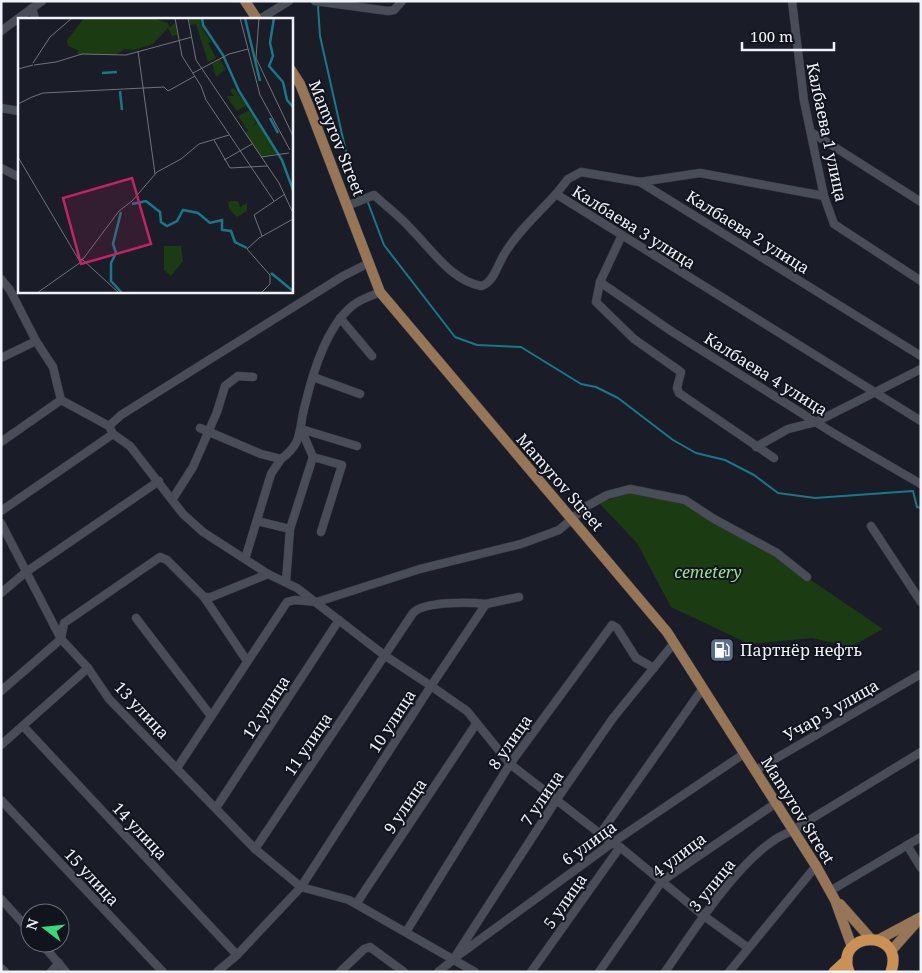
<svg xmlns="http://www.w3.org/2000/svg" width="922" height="973" font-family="'Noto Serif',serif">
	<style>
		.green { fill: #1b3b13 }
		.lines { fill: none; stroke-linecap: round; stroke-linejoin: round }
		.stream { stroke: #197886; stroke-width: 2 }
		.minor-casing { stroke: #393b43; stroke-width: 9 }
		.major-casing { stroke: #393b43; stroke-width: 11 }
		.highway-casing { stroke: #393b43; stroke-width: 12 }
		.minor { stroke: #494d58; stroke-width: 8 }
		.major { stroke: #967657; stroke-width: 10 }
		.highway { stroke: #ca9157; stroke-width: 11 }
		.labels { text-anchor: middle; stroke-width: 4; stroke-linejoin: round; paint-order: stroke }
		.street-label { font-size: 16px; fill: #f0f3fa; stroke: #11141d }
		.park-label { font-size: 16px; font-style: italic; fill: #9be28b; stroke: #11141d }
		.poi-label { font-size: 16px; fill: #f0f3fa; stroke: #11141d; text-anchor: start }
		.inset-river { fill: none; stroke: #197886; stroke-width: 2.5 }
		.inset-road { fill: none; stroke: #70737b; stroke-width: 1 }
		.view { fill: #c42363; fill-opacity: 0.15; stroke: #c42363; stroke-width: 2.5 }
		.inset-edge { fill: none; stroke: #f0f3fa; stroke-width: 2.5 }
	</style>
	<rect width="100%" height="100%" fill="#1a1d27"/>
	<!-- green -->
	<polygon class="green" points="631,492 687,505 768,551 883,629 850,647 812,638 749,644 671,607 637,543 599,503"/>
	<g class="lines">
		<!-- stream -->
		<g class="stream">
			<polyline points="320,3 318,7 320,36 348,161"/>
			<polyline points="352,173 361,191"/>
			<polyline points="367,200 384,245 455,337 477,345 521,347 581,384 596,387 618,398 673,440 696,453 725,460 754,475 778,493 815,498 913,491 917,507 921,508"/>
		</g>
		<defs>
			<g id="minor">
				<polyline points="315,1 388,11 394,10 402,1"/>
				<polyline points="792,1 804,101 824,196 834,224 921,281"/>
				<polyline points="32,8 35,19"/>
				<polyline points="260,19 289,1"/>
				<polyline points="1,31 42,1"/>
				<polyline points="1,108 19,111"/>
				<polyline points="811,132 921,202"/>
				<polyline points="1,168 17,176"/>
				<polyline points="640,182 700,173 824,196"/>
				<polyline points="556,194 568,179 581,172 640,182 921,356"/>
				<path d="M347,206l27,-11c13,12 27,22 38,35 21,21 39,50 69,56 13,-3 17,-23 24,-33 13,-22 34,-40 51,-59l365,227"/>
				<polyline points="622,235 600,282 596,302 634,339 681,372 677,388 679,393 774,458"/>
				<polyline points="1,279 10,290 36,341 53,367 61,400 109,426 113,434 130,446 183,514 203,532 268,574 297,588 384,655 431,686 301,887 237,955 217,972"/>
				<polyline points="600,282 671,331 833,433 921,484"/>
				<polyline points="340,318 372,356"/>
				<polyline points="1,358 36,341"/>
				<polyline points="313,377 360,394"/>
				<polyline points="109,426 121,415 343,276 369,263"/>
				<path d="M200,428l61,26 20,5c23,-17 17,-29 24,-54 8,-33 21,-77 47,-99 8,-7 20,-10 28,-14"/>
				<polyline points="301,429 357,446"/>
				<polyline points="1,442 61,400"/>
				<polyline points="756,447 788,429 816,422 921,369"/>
				<polyline points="313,457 342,465 321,532"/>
				<polyline points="172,500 193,467 217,412 225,386 238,376 253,377"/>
				<polyline points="1,511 113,434"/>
				<polyline points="257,521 290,529"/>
				<polyline points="1,523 61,639 88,668 109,699 255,849 301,887 349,900 475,972"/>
				<polyline points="871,526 921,602"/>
				<polyline points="245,559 271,474 281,459"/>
				<polyline points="286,582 290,529 313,457 301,429"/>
				<polyline points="1,593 26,572 159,481"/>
				<polyline points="204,597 247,661"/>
				<polyline points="486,604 519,597"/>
				<polyline points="136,618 211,716"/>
				<polyline points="1,691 61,639 64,623 160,557 167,560 204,597 211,597 268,574"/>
				<polyline points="24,727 237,955"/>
				<polyline points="1,745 88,668"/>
				<polyline points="177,768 287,602 295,600 317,602 420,569 521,544 559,530 587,506 607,495 630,489 685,500 714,519 777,553 807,577"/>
				<polyline points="756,770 921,674"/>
				<polyline points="1,800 163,972"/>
				<polyline points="216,808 339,620"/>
				<polyline points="600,834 703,688"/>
				<polyline points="907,845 921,868"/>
				<path d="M255,849l158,-236c11,-12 57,-11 73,-9l-55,82 36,25 43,53 102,79 8,4 84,69 43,31"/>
				<polyline points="830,891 921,837"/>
				<polyline points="1,899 30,931"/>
				<polyline points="356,904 476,724"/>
				<polyline points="406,932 510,764 612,625 617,628 636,658 654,668"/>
				<polyline points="41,943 66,972"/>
				<polyline points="456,957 612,843 745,753"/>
				<polyline points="1,968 5,972"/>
				<polyline points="51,972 59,963"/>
				<polyline points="340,972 364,949 370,947 404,972"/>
				<polyline points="438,972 453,960 557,799 613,718 674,643"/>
				<polyline points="531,972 620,847"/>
				<polyline points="599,972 662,881 776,803"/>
				<path d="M665,972c27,-39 69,-105 108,-131 6,-5 14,-7 20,-11l128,-78"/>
				<polyline points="729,972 816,866"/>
			</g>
			<g id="major">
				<polyline points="245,1 257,19"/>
				<polyline points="291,70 300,84 308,104 380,292 667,632 816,866 835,900 852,947"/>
				<polyline points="840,904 871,939"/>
				<polyline points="878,940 921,917"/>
				<polyline points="891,951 915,924"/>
			</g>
			<g id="highway">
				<polyline points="834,972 847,960"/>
				<path d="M849,972c-16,-41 57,-45 42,0"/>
			</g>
		</defs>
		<!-- minor casing -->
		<use href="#minor" class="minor-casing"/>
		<!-- major casing -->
		<use href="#major" class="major-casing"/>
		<!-- highway casing -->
		<use href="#highway" class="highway-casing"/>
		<!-- minor -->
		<use href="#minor" class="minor"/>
		<!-- major -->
		<use href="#major" class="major"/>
		<!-- highway -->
		<use href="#highway" class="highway"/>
	</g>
	<!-- icons -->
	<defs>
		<symbol id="fuel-square" viewBox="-11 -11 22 22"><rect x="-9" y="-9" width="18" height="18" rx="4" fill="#5c6f8a" stroke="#11141d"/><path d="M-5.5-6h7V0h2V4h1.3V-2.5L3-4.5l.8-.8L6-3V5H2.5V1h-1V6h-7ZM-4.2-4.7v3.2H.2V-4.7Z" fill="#fff"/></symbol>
	</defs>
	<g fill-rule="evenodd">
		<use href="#fuel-square" x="708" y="636" width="28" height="28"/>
	</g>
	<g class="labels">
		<!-- street labels -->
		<g class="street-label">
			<text transform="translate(827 132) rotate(78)" y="6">Калбаева 1 улица</text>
			<text transform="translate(337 138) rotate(68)" y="6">Mamyrov Street</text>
			<text transform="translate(634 227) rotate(32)" y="6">Калбаева 3 улица</text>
			<text transform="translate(748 232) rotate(32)" y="6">Калбаева 2 улица</text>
			<text transform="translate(766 374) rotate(32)" y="6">Калбаева 4 улица</text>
			<text transform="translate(560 482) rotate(49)" y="6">Mamyrov Street</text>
			<text transform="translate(266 707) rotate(-57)" y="6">12 улица</text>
			<text transform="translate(142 710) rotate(47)" y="6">13 улица</text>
			<text transform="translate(831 710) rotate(-30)" y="6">Учар 3 улица</text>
			<text transform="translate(392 721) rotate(-57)" y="6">10 улица</text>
			<text transform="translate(510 742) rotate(-55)" y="6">8 улица</text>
			<text transform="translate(308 744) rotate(-56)" y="6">11 улица</text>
			<text transform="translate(542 798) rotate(-56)" y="6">7 улица</text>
			<text transform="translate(405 806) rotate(-56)" y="6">9 улица</text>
			<text transform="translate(798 810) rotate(58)" y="6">Mamyrov Street</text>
			<text transform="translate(140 831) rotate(47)" y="6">14 улица</text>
			<text transform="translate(589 843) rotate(-36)" y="6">6 улица</text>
			<text transform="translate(679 855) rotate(-37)" y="6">4 улица</text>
			<text transform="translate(92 877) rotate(47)" y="6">15 улица</text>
			<text transform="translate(712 885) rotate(-51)" y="6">3 улица</text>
			<text transform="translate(565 901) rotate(-55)" y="6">5 улица</text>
		</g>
		<!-- park labels -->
		<g class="park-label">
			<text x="708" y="578">cemetery</text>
		</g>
		<!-- poi labels -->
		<g class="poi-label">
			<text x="740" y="656">Партнёр нефть</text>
		</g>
	</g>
	<!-- overview -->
	<g transform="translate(18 18)">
		<rect width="275" height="275" fill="#1a1d27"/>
		<path d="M66,0h69l15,5 1,5 6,-5 3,12 -6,1 -4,-8 -15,16 -19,6 -9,-1 -10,6 -37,-1v-4l-10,-4 -1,-6zM171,0h12l-1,6 11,18 -3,1 8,15 -8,4 -12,-38 -6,1zM202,42l6,9 -10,8 -4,-13zM216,70l12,17v6l-1,-5 -8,5 -8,-11 -2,-4h7l-4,-6zM231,92l7,12 -4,5 6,-5 19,32 -16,2 -16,-23 3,-2 -10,-15zM213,183h7l2,6 7,-4v8l-10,6 -8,-8 -1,-7zM146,228h17l2,15 -12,15 -7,-6z" fill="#1b3b13"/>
		<path class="inset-river" d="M184,0l1,7 20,30 16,36 43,69 11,30M227,0l15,63M256,0l-4,25 3,13 -4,10 14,16 4,18 6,7M84,55l15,-1M102,73l2,19M252,100l8,15M114,186l14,-3 14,11 1,10 6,4 10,-5 6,-11 15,3 12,10 12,-3v10l9,1 4,11 12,6M103,194l-8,32 3,9 -5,10v18l11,12M253,255l22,18"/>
		<path class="inset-road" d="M157,0l7,38 19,30 5,14 68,101M170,0l8,42 83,123 14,30M222,0l20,77 30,55M241,0l-3,40 37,78M120,33l17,123M15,45l17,-26 22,-19M16,47l22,-3 26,-8 44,1 66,-18M0,51l15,-4M175,55l36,-19 19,-5M14,79l11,-4 121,-6 4,4 27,-15M0,86l14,-7M196,122l16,28 37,-2M0,139l61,103 4,-1 -2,3 -2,-2M243,139l28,-4M206,142l28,-16M244,218l-8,-21 31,-21M65,241l36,-48 13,-10 25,-29 24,-13 18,-15 30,-9M65,242l36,33M19,275l44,-31M243,275l9,-9v-9l-23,-26 12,-11 34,-19"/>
		<path class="view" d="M114,160l19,66 -70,20 -18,-66z"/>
		<rect width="275" height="275" class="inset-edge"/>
	</g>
	<!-- border -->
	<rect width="922" height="973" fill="none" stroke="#f0f3fa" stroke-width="5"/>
	<!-- north arrow -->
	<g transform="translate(45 928) rotate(286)"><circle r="24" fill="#11141d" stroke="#6a6d75"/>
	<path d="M0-4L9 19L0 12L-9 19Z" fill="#39d87f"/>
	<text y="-8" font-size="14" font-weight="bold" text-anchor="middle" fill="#f0f3fa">N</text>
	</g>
	<!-- scale -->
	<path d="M742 42v8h92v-8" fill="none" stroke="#f0f3fa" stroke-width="2.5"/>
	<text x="750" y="42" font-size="15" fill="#f0f3fa" stroke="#11141d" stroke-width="4" paint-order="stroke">100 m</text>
</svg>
